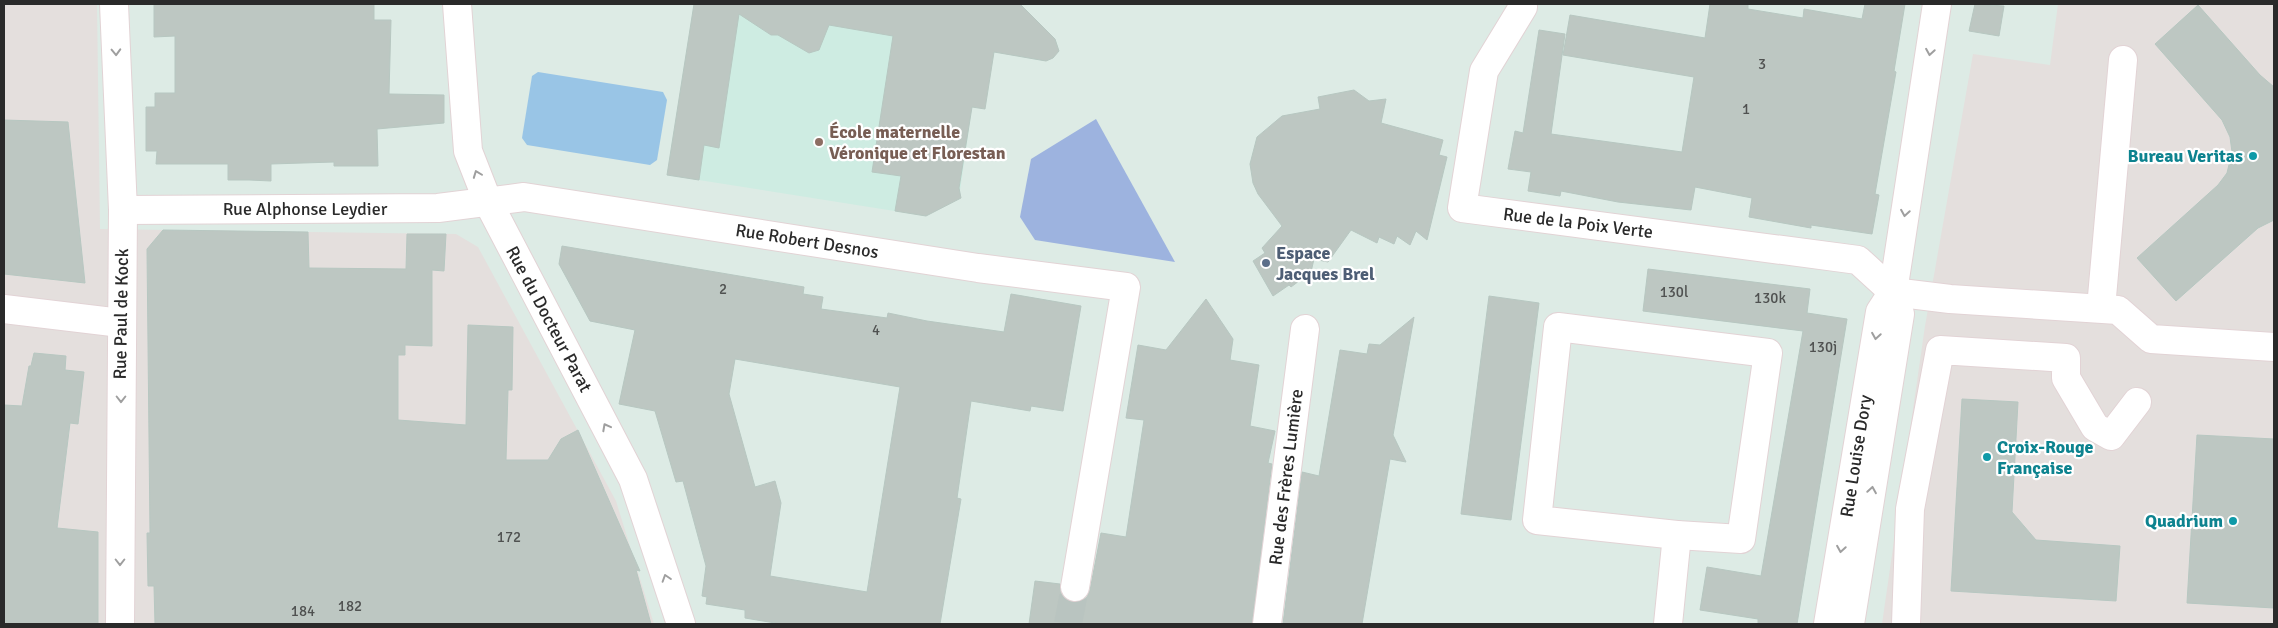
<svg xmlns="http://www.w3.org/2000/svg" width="2278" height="628" font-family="Signika,sans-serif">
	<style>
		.industrial { fill: #e4dfdd }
		.education { fill: #ceece2 }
		.green { fill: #9db3df }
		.pitch { fill: #99c5e6 }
		.building { fill: #bdc7c2; stroke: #b7c7c1; fill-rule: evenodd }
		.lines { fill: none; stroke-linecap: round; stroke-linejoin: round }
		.minor-tunnel { stroke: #b9c4c0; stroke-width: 28; stroke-dasharray: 28 14; stroke-linecap: butt }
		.minor-casing { stroke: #e2d3d5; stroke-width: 30 }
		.minor { stroke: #fff; stroke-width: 28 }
		.oneway { stroke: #9f9f9f }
		.education-dot { fill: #8d6e63; stroke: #fff; stroke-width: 2 }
		.culture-dot { fill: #0f9aa8; stroke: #fff; stroke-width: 2 }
		.service-dot { fill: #5c6f8a; stroke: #fff; stroke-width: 2 }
		.labels { text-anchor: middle; stroke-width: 4.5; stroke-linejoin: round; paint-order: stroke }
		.number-label { font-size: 15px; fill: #4f5150 }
		.education-label { font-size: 18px; font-weight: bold; fill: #785e54; stroke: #fff; text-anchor: start }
		.culture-label { font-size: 18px; font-weight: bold; fill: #0d838f; stroke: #fff; text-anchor: end }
		.street-label { font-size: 18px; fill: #2a2a2a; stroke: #fff }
		.service-label { font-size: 18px; font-weight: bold; fill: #4e5e75; stroke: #fff; text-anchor: start }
	</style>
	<rect width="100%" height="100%" fill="#ddebe5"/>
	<!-- industrial -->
	<g class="industrial">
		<polygon points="4,4 97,4 100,229 456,234 478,247 616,501 654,624 4,624"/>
		<polygon points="2058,4 2274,4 2274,624 1882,624 1925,326 1973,54 2050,65"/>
	</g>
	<!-- education -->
	<polygon class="education" points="694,4 1022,4 1021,11 1055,39 1058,49 1053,57 1044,61 994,52 972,107 959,198 926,216 667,175"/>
	<!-- green -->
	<polygon class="green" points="1096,119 1175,262 1035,240 1020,217 1031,159"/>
	<!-- pitch -->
	<polygon class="pitch" points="538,72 663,92 667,100 657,160 650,165 527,145 522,138 532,76"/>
	<!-- building -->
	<g class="building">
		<polygon points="154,4 374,4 374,20 391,20 389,94 444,95 444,123 377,129 378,166 334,166 334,162 271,164 271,181 249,180 228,180 228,164 156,164 157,151 146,151 146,107 155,107 155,93 175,93 175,36 154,37"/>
		<polygon points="694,4 1020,4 1055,39 1059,51 1053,58 1046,61 994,52 985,109 972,107 959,188 961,198 926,216 895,211 901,176 872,172 893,36 829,25 819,50 809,53 778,35 771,35 739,14 719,148 704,145 699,180 667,175"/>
		<polygon points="1710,4 1748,4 1748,9 1803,18 1804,9 1862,19 1865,4 1905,4 1894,71 1896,72 1875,194 1879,195 1872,234 1811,225 1811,228 1749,217 1752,198 1695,187 1691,210 1618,202 1561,191 1560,196 1528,191 1531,172 1508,169 1515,131 1523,133 1539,30 1565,34 1551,134 1682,152 1694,77 1563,55 1570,15 1705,38"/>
		<polygon points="1975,4 2004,6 1999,36 1969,31"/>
		<polygon points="2198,5 2260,75 2274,87 2274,220 2258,228 2176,301 2137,258 2218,185 2227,173 2232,152 2230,137 2222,120 2155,44"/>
		<polygon points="1354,90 1369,101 1386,99 1381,123 1443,140 1439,155 1447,157 1427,240 1416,231 1410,245 1397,236 1394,244 1379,237 1377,243 1351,230 1328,262 1314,259 1311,272 1291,287 1289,285 1273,296 1253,261 1265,253 1262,248 1282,226 1258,194 1253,183 1250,164 1257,137 1282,116 1320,109 1318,97"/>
		<polygon points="4,120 68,122 85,283 4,274"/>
		<polygon points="163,230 308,232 309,268 406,269 407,234 446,234 444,271 432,270 432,346 405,345 405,355 398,355 398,420 466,425 468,325 513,327 512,390 508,390 506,460 548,460 561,439 578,430 640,571 636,570 651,624 155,624 154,586 148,586 147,533 150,533 147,249"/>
		<path d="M562,246l242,41 -1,7 20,3 -2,12 66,9 1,-5 39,8 77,11 7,-38 70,12 -18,105 -32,-5 -1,5 -59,-10 -14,97 4,1 -21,125h-159l-36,-6v-8l-39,-6 1,-7 -5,-1 4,-30 -23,-85 -7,1 -21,-71 -36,-7 16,-74 -45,-9 -31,-57zM735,359l165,28 -33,205 -97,-16 11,-73 -6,-22 -20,6 -26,-93z"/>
		<polygon points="1648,269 1810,289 1807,313 1847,319 1797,624 1758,624 1758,619 1700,610 1707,567 1761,576 1803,331 1643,311"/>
		<polygon points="1489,296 1539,303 1511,520 1461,514"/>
		<polygon points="1206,299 1233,339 1230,360 1259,365 1250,426 1275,431 1268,463 1272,464 1252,624 1029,624 1035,581 1060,584 1061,593 1065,599 1073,602 1081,601 1087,597 1090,590 1101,533 1126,537 1144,420 1126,418 1138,345 1166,350"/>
		<polygon points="1414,317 1393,435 1406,462 1390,459 1362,624 1283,624 1302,472 1319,476 1340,350 1367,354 1369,344 1380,345"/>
		<polygon points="34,353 66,356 65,370 84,372 78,424 70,423 57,528 98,532 98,624 4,624 4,405 22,406 29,366 31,366"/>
		<polygon points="1962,399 2018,402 2012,512 2036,540 2120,546 2116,601 1951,591"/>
		<polygon points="2197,435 2274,439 2274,608 2187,603"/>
	</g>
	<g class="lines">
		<!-- minor-tunnel -->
		<polyline class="minor-tunnel" points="1068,624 1075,587"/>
		<defs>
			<g id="minor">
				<polyline points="114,4 123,210 120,624"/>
				<polyline points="457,4 468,151 488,202 633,479 681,624"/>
				<polyline points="1523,7 1484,71 1462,208 1858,260 1893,292"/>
				<polyline points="123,210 438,208 524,197 978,268 1126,287 1075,587"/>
				<polyline points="1893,292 1950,299 2118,310 2151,339 2274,347"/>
				<polyline points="2101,308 2123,60"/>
				<polyline points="4,309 121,323"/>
				<polygon points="1558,327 1768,353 1741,539 1677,535 1537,520"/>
				<polyline points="1267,624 1305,329"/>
				<polyline points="1668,624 1677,535"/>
				<polyline points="1828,624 1880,312 1893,292 1937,4"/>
				<polyline points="1850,624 1900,314 1893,292"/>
				<polyline points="1906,624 1910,509 1940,350 2066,358 2066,378 2095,427 2111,436 2137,402"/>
			</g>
		</defs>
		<!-- minor casing -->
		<use href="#minor" class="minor-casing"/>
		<!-- minor -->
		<use href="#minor" class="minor"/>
	</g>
	<!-- one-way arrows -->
	<defs><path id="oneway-chevron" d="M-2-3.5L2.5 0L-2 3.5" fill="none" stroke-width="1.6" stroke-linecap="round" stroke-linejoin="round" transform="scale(1.25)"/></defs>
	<g class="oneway">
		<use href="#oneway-chevron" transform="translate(116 52) rotate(88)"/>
		<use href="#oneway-chevron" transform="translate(1930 52) rotate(99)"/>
		<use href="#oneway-chevron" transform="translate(477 174) rotate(-111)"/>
		<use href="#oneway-chevron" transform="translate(1905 213) rotate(99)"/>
		<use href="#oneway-chevron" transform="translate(1876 336) rotate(99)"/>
		<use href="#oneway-chevron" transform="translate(121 399) rotate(90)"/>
		<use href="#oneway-chevron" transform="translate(606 427) rotate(-118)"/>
		<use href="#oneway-chevron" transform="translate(1872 490) rotate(-81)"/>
		<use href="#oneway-chevron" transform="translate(1841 549) rotate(99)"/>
		<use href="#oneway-chevron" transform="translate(120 562) rotate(90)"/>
		<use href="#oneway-chevron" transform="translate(666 578) rotate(-108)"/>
	</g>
	<!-- markers -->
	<circle class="education-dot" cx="819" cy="142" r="5"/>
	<g class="culture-dot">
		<circle cx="2253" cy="156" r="5"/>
		<circle cx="1987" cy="457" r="5"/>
		<circle cx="2233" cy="521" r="5"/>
	</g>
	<circle class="service-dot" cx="1266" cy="263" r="5"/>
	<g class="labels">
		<!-- number labels -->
		<g class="number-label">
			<text x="1762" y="69">3</text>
			<text x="1746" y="114">1</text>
			<text x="723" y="294">2</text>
			<text x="1674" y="297">130l</text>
			<text x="1770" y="303">130k</text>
			<text x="876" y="335">4</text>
			<text x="1823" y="352">130j</text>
			<text x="509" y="542">172</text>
			<text x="350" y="611">182</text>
			<text x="303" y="616">184</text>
		</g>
		<!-- education labels -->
		<g class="education-label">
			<text x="829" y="138">École maternelle<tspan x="829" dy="21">Véronique et Florestan</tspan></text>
		</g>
		<!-- culture labels -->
		<g class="culture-label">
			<text x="2243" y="162">Bureau Veritas</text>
			<text x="1997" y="453" text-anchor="start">Croix-Rouge<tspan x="1997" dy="21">Française</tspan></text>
			<text x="2223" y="527">Quadrium</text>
		</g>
		<!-- street labels -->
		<g class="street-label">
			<text x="305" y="215">Rue Alphonse Leydier</text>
			<text transform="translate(1578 223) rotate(7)" y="6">Rue de la Poix Verte</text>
			<text transform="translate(807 241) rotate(9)" y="6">Rue Robert Desnos</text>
			<text transform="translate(121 314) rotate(-89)" y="6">Rue Paul de Kock</text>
			<text transform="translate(549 319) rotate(62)" y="6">Rue du Docteur Parat</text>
			<text transform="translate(1856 456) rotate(-81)" y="6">Rue Louise Dory</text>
			<text transform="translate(1286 477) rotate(-83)" y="6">Rue des Frères Lumière</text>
		</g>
		<!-- service labels -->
		<g class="service-label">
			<text x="1276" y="259">Espace<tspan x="1276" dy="21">Jacques Brel</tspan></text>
		</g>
	</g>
	<!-- border -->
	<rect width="2278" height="628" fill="none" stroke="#2a2a2a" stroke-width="10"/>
</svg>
